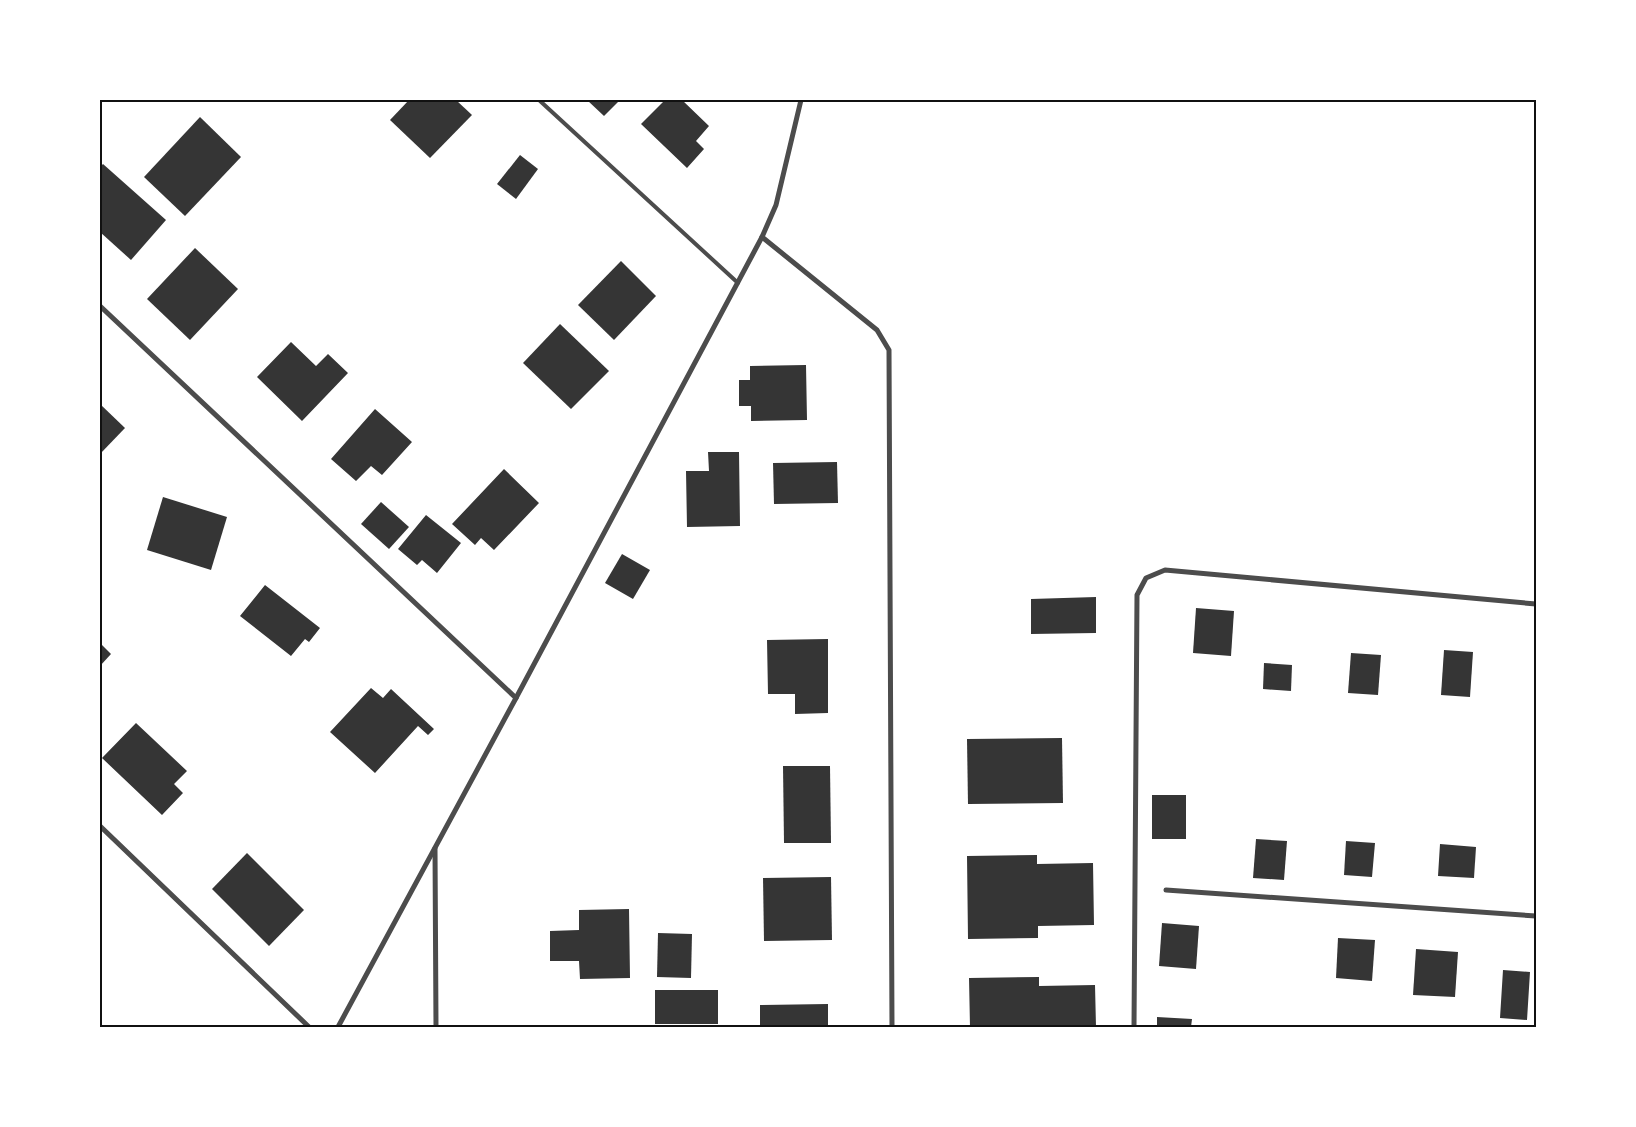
<svg xmlns="http://www.w3.org/2000/svg" width="1636" height="1127" font-family="Overpass,sans-serif">
	<style>
		.building { fill: #353535 }
		.lines { fill: none; stroke-linecap: round; stroke-linejoin: round }
		.service { stroke: #4c4c4c; stroke-width: 4 }
		.minor { stroke: #4c4c4c; stroke-width: 5 }
		.neatline { fill: none; stroke: #111; stroke-width: 2 }
	</style>
	<rect width="100%" height="100%" fill="#fff"/>
	<!-- building -->
	<g class="building">
		<polygon points="409,100 456,100 472,115 430,158 390,120"/>
		<polygon points="587,100 620,100 604,116"/>
		<polygon points="665,100 682,100 709,126 696,141 704,149 687,168 641,124"/>
		<polygon points="200,117 241,157 185,216 144,177"/>
		<polygon points="520,155 538,169 516,199 497,184"/>
		<polygon points="103,164 166,220 131,260 100,232 100,167"/>
		<polygon points="195,248 238,289 190,340 147,299"/>
		<polygon points="621,261 656,296 614,340 578,305"/>
		<polygon points="560,324 609,371 571,409 523,363"/>
		<polygon points="291,342 316,366 328,354 348,373 302,421 257,377"/>
		<polygon points="806,365 807,420 751,421 751,406 739,406 739,380 750,380 750,366"/>
		<polygon points="100,404 125,428 100,454"/>
		<polygon points="375,409 412,442 382,475 371,466 356,481 331,459"/>
		<polygon points="708,452 739,452 740,526 687,527 686,471 709,471"/>
		<polygon points="837,462 838,503 774,504 773,463"/>
		<polygon points="504,469 539,503 494,550 481,538 475,545 452,524"/>
		<polygon points="163,497 227,517 211,570 147,550"/>
		<polygon points="381,502 409,527 389,549 361,524"/>
		<polygon points="426,515 461,543 437,573 422,560 417,565 398,549"/>
		<polygon points="622,554 650,570 633,599 605,583"/>
		<polygon points="265,585 320,628 309,642 305,639 291,656 240,616"/>
		<polygon points="1096,597 1096,633 1031,634 1031,599"/>
		<polygon points="1196,608 1234,611 1231,656 1193,653"/>
		<polygon points="828,639 828,713 795,714 795,694 768,694 767,640"/>
		<polygon points="100,643 111,654 100,666"/>
		<polygon points="1444,650 1473,652 1470,697 1441,695"/>
		<polygon points="1351,653 1381,655 1378,695 1348,693"/>
		<polygon points="1264,663 1292,665 1291,691 1263,689"/>
		<polygon points="371,688 383,698 391,689 434,729 428,735 418,726 375,773 330,732"/>
		<polygon points="136,723 187,771 174,784 183,793 162,815 102,758"/>
		<polygon points="1062,738 1063,803 968,804 967,739"/>
		<polygon points="783,766 830,766 831,843 784,843"/>
		<rect x="1152" y="795" width="34" height="44"/>
		<polygon points="1256,839 1287,841 1284,880 1253,878"/>
		<polygon points="1346,841 1375,843 1372,877 1344,875"/>
		<polygon points="1440,844 1476,847 1474,878 1438,876"/>
		<polygon points="247,853 304,910 269,946 212,889"/>
		<polygon points="1037,855 1037,864 1093,863 1094,925 1038,926 1038,938 968,939 967,856"/>
		<polygon points="831,877 832,940 764,941 763,878"/>
		<polygon points="629,909 630,978 580,979 579,961 550,961 550,931 579,930 579,910"/>
		<polygon points="1162,923 1199,926 1196,969 1159,966"/>
		<polygon points="658,933 692,934 691,978 657,977"/>
		<polygon points="1338,938 1375,940 1372,981 1336,978"/>
		<polygon points="1416,949 1458,952 1455,997 1413,995"/>
		<polygon points="1503,970 1530,972 1527,1020 1500,1018"/>
		<polygon points="1039,977 1039,986 1095,985 1096,1027 970,1027 969,978"/>
		<rect x="655" y="990" width="63" height="34"/>
		<polygon points="828,1004 828,1027 760,1027 760,1005"/>
		<polygon points="1157,1017 1192,1019 1191,1027 1157,1027"/>
	</g>
	<g class="lines">
		<!-- service -->
		<polyline class="service" points="539,100 738,283"/>
		<!-- minor -->
		<g class="minor">
			<polyline points="762,237 877,330 889,350 892,1027"/>
			<polyline points="100,306 516,698"/>
			<polyline points="100,826 309,1027"/>
			<polyline points="435,848 436,1027"/>
			<polyline points="1166,890 1536,916"/>
			<polyline points="338,1027 516,698 762,237 776,205 801,100"/>
			<polyline points="1134,1027 1137,595 1146,578 1165,570 1536,604"/>
		</g>
	</g>
	<!-- border -->
	<rect width="1636" height="1127" fill="none" stroke="#ffffff" stroke-width="202"/>
	<rect x="101" y="101" width="1434" height="925" class="neatline"/>
</svg>
